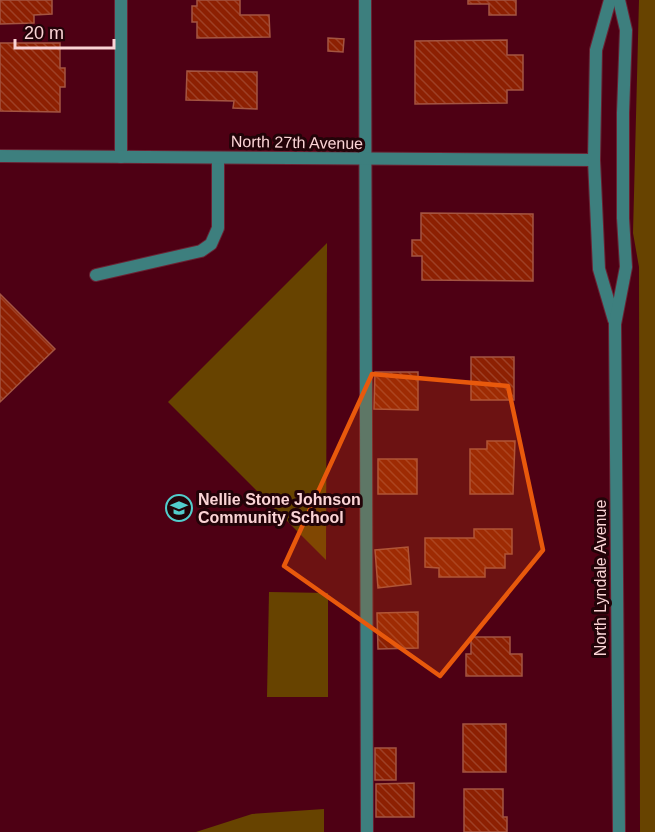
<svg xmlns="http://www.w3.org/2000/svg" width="655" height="832" font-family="Arial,sans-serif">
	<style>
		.green { fill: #674300 }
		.building { fill: url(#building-back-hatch); stroke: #a45441; stroke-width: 1.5 }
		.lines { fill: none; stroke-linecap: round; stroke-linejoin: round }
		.service-casing { stroke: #6a2233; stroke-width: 14 }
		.minor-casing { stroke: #6a2233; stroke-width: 14 }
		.tertiary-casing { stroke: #6a2233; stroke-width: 14 }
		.service { stroke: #3d7f7e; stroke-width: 12 }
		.minor { stroke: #3d7f7e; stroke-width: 12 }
		.tertiary { stroke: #3d7f7e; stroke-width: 12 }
		.marked { fill: #e8590c; fill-opacity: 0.2; stroke: #e8590c; stroke-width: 4.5; stroke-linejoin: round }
		.labels { text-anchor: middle; stroke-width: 6; stroke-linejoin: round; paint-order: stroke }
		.street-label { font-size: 16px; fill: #fad3d5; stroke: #220308 }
		.poi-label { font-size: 16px; font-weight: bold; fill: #fad3d5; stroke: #220308; text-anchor: start }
	</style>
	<defs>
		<pattern id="building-back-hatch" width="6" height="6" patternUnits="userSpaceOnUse" patternTransform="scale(1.5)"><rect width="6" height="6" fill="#8d2002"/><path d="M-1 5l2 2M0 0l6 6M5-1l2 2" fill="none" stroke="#9e4026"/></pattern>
	</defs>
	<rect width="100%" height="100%" fill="#4e0014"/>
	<!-- green -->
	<g class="green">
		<polygon points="639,0 655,0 655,832 640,832 639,267 633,233"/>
		<polygon points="327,243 326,560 168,402"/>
		<polygon points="269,592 328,593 328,697 267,697"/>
		<polygon points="324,809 324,832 196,832 252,814"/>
	</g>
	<!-- building -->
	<g class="building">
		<polygon points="0,0 52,0 52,14 34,15 34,23 0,24"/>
		<polygon points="197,0 240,0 240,15 269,15 270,37 197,38 197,22 192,22 192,6 197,6"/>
		<polygon points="468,0 516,0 516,15 489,15 489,4 468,4"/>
		<polygon points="328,38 344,39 343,52 328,51"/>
		<polygon points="507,40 507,55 523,55 523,90 507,90 507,103 415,104 415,41"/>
		<polygon points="0,43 60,43 60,68 65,68 65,87 60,87 60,112 0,111"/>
		<polygon points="187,71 257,72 257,109 233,108 234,101 186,100"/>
		<polygon points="421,213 533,214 533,281 422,280 422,256 412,256 412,240 421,240"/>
		<polygon points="0,294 55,349 0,402"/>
		<rect x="471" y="357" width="43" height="43"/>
		<polygon points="375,372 418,372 418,410 374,409"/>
		<polygon points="487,441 515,441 513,494 470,494 470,449 487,449"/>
		<rect x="378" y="459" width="39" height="35"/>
		<polygon points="474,529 512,529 512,554 505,554 505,568 485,568 485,577 439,577 439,568 425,567 425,538 474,538"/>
		<polygon points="408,547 411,584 378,588 375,550"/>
		<polygon points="418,612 418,648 378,649 377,613"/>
		<polygon points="471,637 510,637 510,654 522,654 522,676 466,676 466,654 471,654"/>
		<rect x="463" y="724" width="43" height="48"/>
		<rect x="375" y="748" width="21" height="32"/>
		<polygon points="414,783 414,817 376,817 376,784"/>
		<polygon points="464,789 503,789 503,817 507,817 507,832 464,832"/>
	</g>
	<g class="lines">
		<defs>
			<g id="service">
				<polyline points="365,0 367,832"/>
				<polyline points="96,275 201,251 211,244 218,228 218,158"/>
			</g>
			<g id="minor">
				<polyline points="121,0 121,157"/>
				<polyline points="0,156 594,160"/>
			</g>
			<g id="tertiary">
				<polyline points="610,0 596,50 594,160 599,269 614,320"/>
				<polyline points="619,0 626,30 623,113 623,218 626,267 615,324 619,832"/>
			</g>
		</defs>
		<!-- service casing -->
		<use href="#service" class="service-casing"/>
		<!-- minor casing -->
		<use href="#minor" class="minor-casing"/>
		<!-- tertiary casing -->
		<use href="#tertiary" class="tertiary-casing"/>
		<!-- service -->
		<use href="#service" class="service"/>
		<!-- minor -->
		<use href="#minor" class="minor"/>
		<!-- tertiary -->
		<use href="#tertiary" class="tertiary"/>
	</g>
	<!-- marked area -->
	<path class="marked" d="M372,374l136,12 35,164 -103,126 -156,-110z"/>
	<!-- icons -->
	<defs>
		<symbol id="school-ring" viewBox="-11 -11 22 22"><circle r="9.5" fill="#220308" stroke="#52cdcc" stroke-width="1.5"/><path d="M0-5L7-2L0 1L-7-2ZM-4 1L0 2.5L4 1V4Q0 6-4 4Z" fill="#52cdcc"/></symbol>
	</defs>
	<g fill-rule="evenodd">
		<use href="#school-ring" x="164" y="493" width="30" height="30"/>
	</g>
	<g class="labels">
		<!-- street labels -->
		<g class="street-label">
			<text transform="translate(297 142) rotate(1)" y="6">North 27th Avenue</text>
			<text transform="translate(600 578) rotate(-90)" y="6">North Lyndale Avenue</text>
		</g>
		<!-- poi labels -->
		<g class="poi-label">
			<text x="198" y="505">Nellie Stone Johnson<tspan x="198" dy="18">Community School</tspan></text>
		</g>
	</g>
	<!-- scale -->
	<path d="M15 39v9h99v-9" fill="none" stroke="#fad3d5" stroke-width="3"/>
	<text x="24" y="39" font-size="18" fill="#fad3d5" stroke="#220308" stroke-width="4.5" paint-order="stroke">20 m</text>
</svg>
